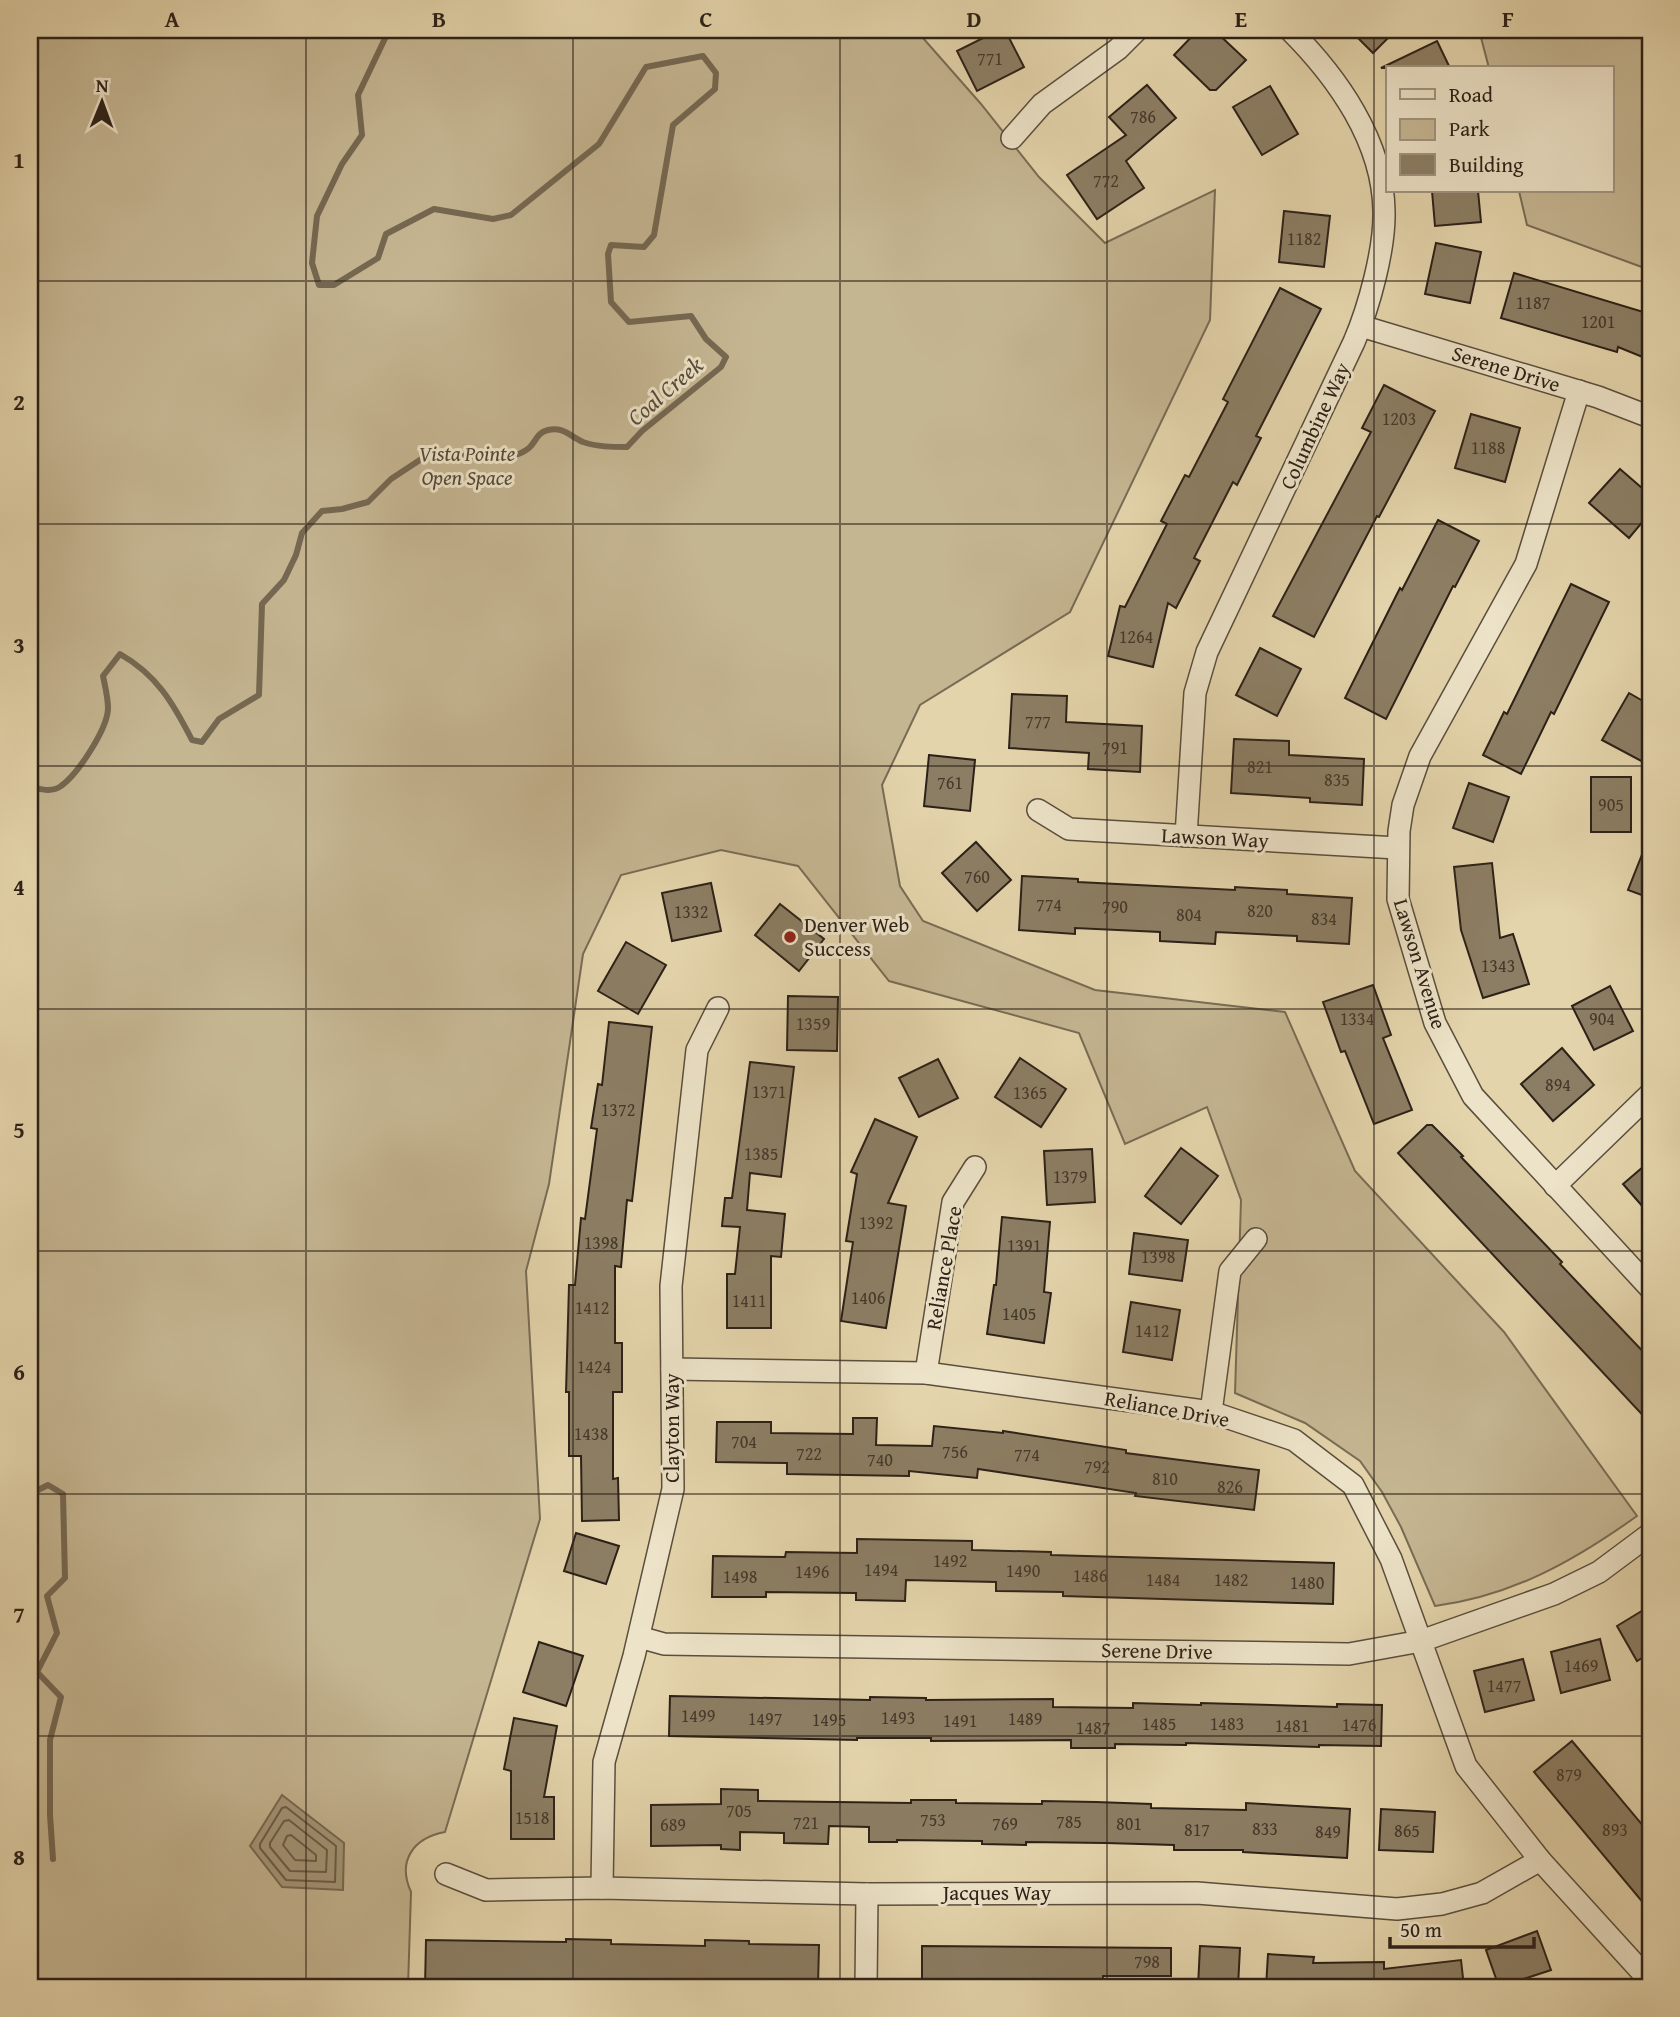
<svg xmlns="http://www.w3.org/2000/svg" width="1680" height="2017" font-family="'Gentium Book Plus',serif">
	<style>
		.green { fill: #c5b692; stroke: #786c55; stroke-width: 2 }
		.water { fill: #a59779; stroke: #756852; stroke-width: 2 }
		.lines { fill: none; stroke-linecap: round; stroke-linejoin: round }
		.shore { stroke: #685c48; stroke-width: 2 }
		.stream { stroke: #756852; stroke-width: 6 }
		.building { fill: #8c7e64; stroke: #2c2118; stroke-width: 2 }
		.minor-casing { stroke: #5a4e3d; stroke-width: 24 }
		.minor { stroke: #ede3c8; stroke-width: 21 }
		.grid { fill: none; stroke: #2c2118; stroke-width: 2; stroke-opacity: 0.55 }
		.poi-dot { fill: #8f2418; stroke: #ede3c8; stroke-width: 2.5 }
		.labels { text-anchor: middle; stroke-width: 6; stroke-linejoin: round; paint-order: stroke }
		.number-label { font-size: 18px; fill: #44382b }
		.street-label { font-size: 21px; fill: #2c2118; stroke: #ede3c8 }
		.park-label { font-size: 21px; font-style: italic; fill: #524636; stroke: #ede3c8 }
		.poi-label { font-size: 21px; fill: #2c2118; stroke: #ede3c8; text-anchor: start }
		.water-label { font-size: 23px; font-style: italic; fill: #564a3a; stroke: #ede3c8 }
		.neatline { fill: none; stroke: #2c2118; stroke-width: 2.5 }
		.grid-label { font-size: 23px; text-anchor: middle; font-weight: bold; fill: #2c2118 }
	</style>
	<rect width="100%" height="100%" fill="#e4d4ab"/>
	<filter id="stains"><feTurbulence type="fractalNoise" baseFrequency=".00286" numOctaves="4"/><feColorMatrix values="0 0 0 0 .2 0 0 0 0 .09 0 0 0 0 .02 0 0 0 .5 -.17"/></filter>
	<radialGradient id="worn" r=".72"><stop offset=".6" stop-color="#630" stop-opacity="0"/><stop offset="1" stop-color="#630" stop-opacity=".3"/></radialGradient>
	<!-- green -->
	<g class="green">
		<path d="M30,30h886l65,74 58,73 66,66 110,-53 -5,130 -140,292 -150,93 -38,80 18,101 23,35 172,69 190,22 70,159 149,161 133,184c-63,45 -125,80 -202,90l-34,-79 -19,-35 -22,-31 -55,-38 -70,-30 6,-193 -34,-93 -82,37 -46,-111 -190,-52 -91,-115 -77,-16 -100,25 -38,79 -34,230 -23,87 14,248 -95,313c-32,6 -48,29 -34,60l-3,95h-378z"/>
		<polygon points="1479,30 1650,30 1650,270 1527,225 1519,191 1612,191 1612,68 1489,68"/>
	</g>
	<!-- water -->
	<polygon class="water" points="282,1795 344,1843 343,1890 282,1887 250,1846"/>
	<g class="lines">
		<!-- shore -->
		<g class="shore">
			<polygon points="286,1807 336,1846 335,1882 286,1880 260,1848 260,1844 282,1808"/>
			<polygon points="289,1820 327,1850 326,1872 290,1871 270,1847 270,1843 284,1821"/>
			<polygon points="291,1835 316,1855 316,1861 295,1860 283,1845 287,1836"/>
		</g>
		<!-- stream -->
		<g class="stream">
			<path d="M30,787c10,2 22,6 31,-1 17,-12 47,-58 47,-78 0,-10 -3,-22 -5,-32l17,-22c37,21 53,49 72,86l10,2 17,-23 40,-24 3,-91 22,-24 12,-25 6,-22 20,-22 20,-2 26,-7 23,-23 41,-27c27,3 74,15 97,-4 7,-6 8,-16 19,-18 15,-4 23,7 35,12 14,5 30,5 44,5l15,-16 79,-64 5,-10 -20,-18 -15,-23 -62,6 -18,-20 -3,-48 3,-9 33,2 10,-12 19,-110 42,-36 1,-16 -13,-17 -57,11 -47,77 -88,71 -18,4 -59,-10 -48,25 -8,24 -44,27h-15l-7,-22 5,-47 25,-52 20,-29 -4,-40 31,-65"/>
			<polyline points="30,1519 36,1491 48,1485 63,1494 65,1578 47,1596 57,1633 37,1672 61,1697 50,1740 50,1815 53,1859"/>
		</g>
	</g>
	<!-- building -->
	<g class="building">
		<polygon points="999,30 1005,30 1024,67 977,91 957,51"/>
		<polygon points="1198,30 1214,30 1246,60 1216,90 1210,90 1174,55"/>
		<polygon points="1350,30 1396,30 1373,53"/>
		<polygon points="1437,41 1450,68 1381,68"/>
		<polygon points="1147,85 1176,118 1126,161 1144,188 1097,219 1067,175 1126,135 1109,117"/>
		<polygon points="1270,86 1298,134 1262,155 1233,107"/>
		<polygon points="1432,191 1478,191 1481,222 1435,226"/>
		<polygon points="1284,211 1330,216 1324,267 1279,262"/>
		<polygon points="1436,243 1481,252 1470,303 1425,294"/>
		<polygon points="1514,273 1650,314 1650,360 1618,347 1617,352 1501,318"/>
		<polygon points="1280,288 1321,309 1256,436 1261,438 1237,485 1233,482 1194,558 1200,561 1176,608 1168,603 1153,667 1108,656 1120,606 1125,607 1167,524 1161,521 1185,475 1189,477 1228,402 1223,399"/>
		<polygon points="1384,385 1435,411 1379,517 1377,516 1314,637 1273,616 1371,432 1362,428"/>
		<polygon points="1471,414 1520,428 1505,482 1455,468"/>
		<polygon points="1620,469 1650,495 1650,513 1629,538 1589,503"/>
		<polygon points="1438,520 1479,541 1455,587 1453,586 1386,719 1345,698 1400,588 1402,590"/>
		<polygon points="1571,584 1609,602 1554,714 1551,712 1521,774 1483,755 1504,712 1507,714"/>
		<polygon points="1260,648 1301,669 1277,716 1236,695"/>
		<polygon points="1629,693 1650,705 1650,754 1645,763 1602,740"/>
		<polygon points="1012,694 1067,696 1066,722 1142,726 1140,772 1088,769 1089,753 1009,748"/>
		<polygon points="1234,739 1289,741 1289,755 1364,759 1362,805 1310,802 1310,798 1231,793"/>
		<polygon points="929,755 975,760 970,811 924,806"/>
		<rect x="1591" y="777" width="40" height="55"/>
		<polygon points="1469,783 1509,797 1493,842 1453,828"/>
		<polygon points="1649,837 1650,837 1650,898 1628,890"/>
		<polygon points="976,842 1011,880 977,911 942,873"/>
		<polygon points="1492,863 1500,938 1513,934 1529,984 1483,998 1461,930 1454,867"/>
		<polygon points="1022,876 1078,879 1078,882 1235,890 1235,887 1287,890 1287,894 1352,898 1349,944 1297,941 1297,936 1216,932 1215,944 1160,941 1160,932 1075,928 1075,934 1019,930"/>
		<polygon points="711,883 721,931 672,941 662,893"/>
		<polygon points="780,904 824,939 799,971 755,935"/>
		<polygon points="626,942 666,965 638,1014 598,991"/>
		<polygon points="1373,985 1391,1035 1383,1038 1412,1110 1374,1124 1345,1051 1341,1052 1323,1002"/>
		<polygon points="1610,986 1633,1031 1594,1050 1572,1006"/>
		<polygon points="788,996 838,997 837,1051 787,1050"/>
		<polygon points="609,1022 652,1027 632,1201 627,1200 621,1267 615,1266 615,1343 622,1343 622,1392 613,1392 613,1479 618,1478 619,1520 582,1521 581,1456 569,1456 569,1392 566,1392 569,1285 575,1285 581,1218 585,1219 597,1129 591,1128 598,1084 602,1085"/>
		<polygon points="1562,1048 1594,1085 1553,1121 1521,1084"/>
		<polygon points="1020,1058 1066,1089 1041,1127 995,1097"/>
		<polygon points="938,1059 958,1098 919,1117 899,1078"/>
		<polygon points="750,1062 794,1067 781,1177 750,1173 747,1210 785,1214 781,1257 771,1256 771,1328 727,1328 727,1274 735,1274 740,1227 722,1226 725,1198 732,1198"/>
		<polygon points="875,1119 917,1137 888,1203 906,1206 886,1328 841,1321 853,1242 846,1241 857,1174 851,1172"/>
		<polygon points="1427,1125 1432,1125 1463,1156 1461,1157 1562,1262 1560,1264 1650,1359 1650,1423 1398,1153"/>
		<polygon points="1181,1148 1218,1176 1181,1224 1145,1196"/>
		<polygon points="1092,1149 1095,1202 1047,1205 1044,1151"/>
		<polygon points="1650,1161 1650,1215 1623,1184"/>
		<polygon points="1002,1217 1050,1222 1044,1292 1051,1293 1044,1343 987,1334 994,1285 996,1285"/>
		<polygon points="1134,1233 1188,1240 1182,1281 1129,1274"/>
		<polygon points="1131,1302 1180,1310 1172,1360 1123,1352"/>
		<polygon points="853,1418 877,1418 876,1445 932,1446 934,1426 1003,1433 1003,1431 1126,1450 1126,1453 1259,1470 1254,1510 1135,1496 1136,1493 978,1469 977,1478 909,1471 909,1476 787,1474 787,1463 716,1462 717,1422 771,1422 771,1433 853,1434"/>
		<polygon points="576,1533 619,1546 606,1584 564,1571"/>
		<polygon points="857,1539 972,1541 972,1550 1051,1552 1051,1555 1334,1563 1333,1604 1063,1596 1063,1592 996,1591 996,1582 906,1580 905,1601 856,1600 856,1593 766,1592 766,1597 712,1597 713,1556 785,1557 786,1552 857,1553"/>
		<polygon points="1650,1606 1650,1653 1637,1661 1617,1626"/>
		<polygon points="1600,1639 1610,1680 1561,1693 1551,1652"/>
		<polygon points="539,1642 583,1656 566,1706 523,1692"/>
		<polygon points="1523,1659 1534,1700 1485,1712 1474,1671"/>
		<polygon points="670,1696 870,1700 870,1697 926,1698 926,1700 1053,1699 1053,1707 1133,1708 1133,1703 1201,1705 1201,1703 1337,1707 1337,1704 1382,1705 1381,1746 1319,1745 1319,1747 1186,1743 1186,1745 1115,1744 1115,1748 1071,1748 1071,1740 931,1741 931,1738 857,1738 857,1740 669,1736"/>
		<polygon points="514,1718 557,1726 544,1797 554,1797 554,1839 511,1839 511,1771 504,1769"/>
		<polygon points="1572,1741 1650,1834 1650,1911 1534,1772"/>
		<polygon points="721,1789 758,1790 758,1801 911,1803 911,1800 956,1800 956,1803 1042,1804 1042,1801 1096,1802 1151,1804 1151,1808 1246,1810 1246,1803 1350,1809 1347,1858 1243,1852 1243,1850 1174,1850 1174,1845 1106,1843 1026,1842 1026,1845 982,1844 982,1841 897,1840 897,1842 869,1842 869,1827 829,1826 828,1844 784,1843 784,1833 740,1832 740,1850 721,1849 721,1845 651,1846 651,1805 721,1804"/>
		<polygon points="1381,1809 1435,1812 1433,1852 1379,1850"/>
		<polygon points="1537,1931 1551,1970 1499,1987 1486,1950"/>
		<polygon points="566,1939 611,1940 611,1944 705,1946 705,1940 749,1941 749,1944 819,1945 818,1986 748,1985 748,1987 704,1987 610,1985 610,1987 566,1987 566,1984 470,1982 470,1987 425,1987 426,1940 566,1942"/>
		<polygon points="922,1946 1171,1948 1171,1976 1103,1976 1103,1987 922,1986"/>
		<polygon points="1200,1946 1240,1948 1238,1987 1198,1987"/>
		<polygon points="1268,1954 1314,1957 1313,1963 1384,1962 1384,1969 1461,1960 1464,1987 1266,1987"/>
	</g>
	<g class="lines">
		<defs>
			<g id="minor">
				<polyline points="1012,138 1042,104 1118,49 1137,30"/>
				<polyline points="1361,326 1598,397 1650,417"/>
				<polyline points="1579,391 1526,564 1420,756 1403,805 1399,831 1398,899 1435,1023 1473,1096 1650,1288"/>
				<polyline points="1038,810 1069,829 1397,848"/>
				<path d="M1186,836l9,-143 12,-41 147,-310c15,-35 31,-93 30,-131 -1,-70 -47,-134 -94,-181"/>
				<polyline points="1555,1186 1650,1094"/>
				<polyline points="672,1369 926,1373 1211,1412 1294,1440 1353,1485 1391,1559 1466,1766 1540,1860 1650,1981"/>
				<polyline points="926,1373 953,1202 975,1167"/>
				<polyline points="1211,1412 1230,1271 1256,1239"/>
				<polyline points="639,1637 664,1644 1349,1654 1421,1641 1554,1594 1599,1572 1650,1534"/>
				<polyline points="446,1874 486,1890 602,1888 867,1894 1197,1893 1397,1909 1442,1904 1482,1893 1540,1860"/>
				<polyline points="602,1888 604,1762 634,1656 673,1489 671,1286 697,1050 718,1008"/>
				<polyline points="866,1987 867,1894"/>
			</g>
		</defs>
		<!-- minor casing -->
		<use href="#minor" class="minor-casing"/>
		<!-- minor -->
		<use href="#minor" class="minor"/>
	</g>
	<!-- grid -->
	<path class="grid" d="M306,30v1957M573,30v1957M840,30v1957M1107,30v1957M1374,30v1957M30,281h1620M30,524h1620M30,766h1620M30,1009h1620M30,1251h1620M30,1494h1620M30,1736h1620"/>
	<!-- markers -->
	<circle class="poi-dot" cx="790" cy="937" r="7"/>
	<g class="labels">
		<!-- number labels -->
		<g class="number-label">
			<text x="990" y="65">771</text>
			<text x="1143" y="123">786</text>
			<text x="1106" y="187">772</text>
			<text x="1304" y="245">1182</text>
			<text x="1533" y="309">1187</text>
			<text x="1598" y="328">1201</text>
			<text x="1399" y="425">1203</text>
			<text x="1488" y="454">1188</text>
			<text x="1136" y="643">1264</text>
			<text x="1038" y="728">777</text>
			<text x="1115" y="754">791</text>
			<text x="1260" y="773">821</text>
			<text x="1337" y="786">835</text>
			<text x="950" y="789">761</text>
			<text x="1611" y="811">905</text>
			<text x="977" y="883">760</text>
			<text x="1049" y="911">774</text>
			<text x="1115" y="913">790</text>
			<text x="1260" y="917">820</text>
			<text x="691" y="918">1332</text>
			<text x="1189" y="921">804</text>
			<text x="1324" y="925">834</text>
			<text x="1498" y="972">1343</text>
			<text x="1357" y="1025">1334</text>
			<text x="1602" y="1025">904</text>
			<text x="813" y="1030">1359</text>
			<text x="1558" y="1091">894</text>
			<text x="769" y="1098">1371</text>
			<text x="1030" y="1099">1365</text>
			<text x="618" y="1116">1372</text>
			<text x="761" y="1160">1385</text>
			<text x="1070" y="1183">1379</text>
			<text x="876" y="1229">1392</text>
			<text x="601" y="1249">1398</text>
			<text x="1024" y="1252">1391</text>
			<text x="1158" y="1263">1398</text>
			<text x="868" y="1304">1406</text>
			<text x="749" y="1307">1411</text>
			<text x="592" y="1314">1412</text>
			<text x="1019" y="1320">1405</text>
			<text x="1152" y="1337">1412</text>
			<text x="594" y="1373">1424</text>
			<text x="591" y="1440">1438</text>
			<text x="744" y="1448">704</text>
			<text x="955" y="1458">756</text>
			<text x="809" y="1460">722</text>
			<text x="1027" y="1461">774</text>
			<text x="880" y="1466">740</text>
			<text x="1097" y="1473">792</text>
			<text x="1165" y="1485">810</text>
			<text x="1230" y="1493">826</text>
			<text x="950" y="1567">1492</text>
			<text x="881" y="1576">1494</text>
			<text x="1023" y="1577">1490</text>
			<text x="812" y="1578">1496</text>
			<text x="1090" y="1582">1486</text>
			<text x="740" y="1583">1498</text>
			<text x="1163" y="1586">1484</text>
			<text x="1231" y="1586">1482</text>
			<text x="1307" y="1589">1480</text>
			<text x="1581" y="1672">1469</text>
			<text x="1504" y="1692">1477</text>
			<text x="698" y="1722">1499</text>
			<text x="898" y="1724">1493</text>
			<text x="765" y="1725">1497</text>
			<text x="1025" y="1725">1489</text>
			<text x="829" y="1726">1495</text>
			<text x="960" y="1727">1491</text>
			<text x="1159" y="1730">1485</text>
			<text x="1227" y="1730">1483</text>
			<text x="1359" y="1731">1476</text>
			<text x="1292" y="1732">1481</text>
			<text x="1093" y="1734">1487</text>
			<text x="1569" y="1781">879</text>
			<text x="739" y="1817">705</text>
			<text x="532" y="1824">1518</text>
			<text x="933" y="1826">753</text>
			<text x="1069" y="1828">785</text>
			<text x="806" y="1829">721</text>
			<text x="1005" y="1830">769</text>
			<text x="1129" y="1830">801</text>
			<text x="673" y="1831">689</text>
			<text x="1265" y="1835">833</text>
			<text x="1197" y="1836">817</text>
			<text x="1615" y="1836">893</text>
			<text x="1407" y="1837">865</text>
			<text x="1328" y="1838">849</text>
			<text x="1147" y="1968">798</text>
		</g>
		<!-- street labels -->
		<g class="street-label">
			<text transform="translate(1506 369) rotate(17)" y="7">Serene Drive</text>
			<text transform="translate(1315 426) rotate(-65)" y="7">Columbine Way</text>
			<text transform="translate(1215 838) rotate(3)" y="7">Lawson Way</text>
			<text transform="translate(1420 964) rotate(73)" y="7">Lawson Avenue</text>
			<text transform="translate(944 1268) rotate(-80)" y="7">Reliance Place</text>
			<text transform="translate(1167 1409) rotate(10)" y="7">Reliance Drive</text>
			<text transform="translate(672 1428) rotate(-90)" y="7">Clayton Way</text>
			<text transform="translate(1157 1651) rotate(1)" y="7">Serene Drive</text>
			<text x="997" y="1900">Jacques Way</text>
		</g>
		<!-- park labels -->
		<g class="park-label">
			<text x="467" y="461">Vista Pointe<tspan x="467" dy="24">Open Space</tspan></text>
		</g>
		<!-- poi labels -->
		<g class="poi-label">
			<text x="804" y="932">Denver Web<tspan x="804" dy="24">Success</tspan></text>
		</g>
		<!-- water labels -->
		<g class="water-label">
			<text transform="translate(665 391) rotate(-41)" y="8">Coal Creek</text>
		</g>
	</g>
	<!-- margin -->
	<rect width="1680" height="2017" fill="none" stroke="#e4d4ab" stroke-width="77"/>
	<!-- legend -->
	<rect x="1386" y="66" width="228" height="126" fill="#ede3c8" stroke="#a09582" stroke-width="2"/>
	<rect x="1400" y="89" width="35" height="10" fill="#ede3c8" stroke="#a09582" stroke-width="2"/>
	<text x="1449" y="102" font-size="21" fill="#2c2118">Road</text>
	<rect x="1400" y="119" width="35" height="21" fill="#c5b692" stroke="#a09582" stroke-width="2"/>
	<text x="1449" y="136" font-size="21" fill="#2c2118">Park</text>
	<rect x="1400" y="154" width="35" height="21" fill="#8c7e64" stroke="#a09582" stroke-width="2"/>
	<text x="1449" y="172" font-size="21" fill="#2c2118">Building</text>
	<!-- north arrow -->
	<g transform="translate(102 102) rotate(1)" stroke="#ede3c8" stroke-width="5" paint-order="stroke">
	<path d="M0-5L12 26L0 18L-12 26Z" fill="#2c2118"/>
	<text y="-10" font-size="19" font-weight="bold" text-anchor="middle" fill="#2c2118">N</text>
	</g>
	<!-- scale -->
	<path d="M1390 1937v10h144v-10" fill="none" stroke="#2c2118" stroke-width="3.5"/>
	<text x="1400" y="1937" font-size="21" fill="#2c2118" stroke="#ede3c8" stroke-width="5" paint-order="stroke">50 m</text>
	<rect x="38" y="38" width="1604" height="1941" class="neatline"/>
	<g class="grid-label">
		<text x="172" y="27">A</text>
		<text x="439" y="27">B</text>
		<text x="706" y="27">C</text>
		<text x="974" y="27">D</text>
		<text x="1241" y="27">E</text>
		<text x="1508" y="27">F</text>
		<text x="19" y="168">1</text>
		<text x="19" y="410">2</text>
		<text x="19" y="653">3</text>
		<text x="19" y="895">4</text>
		<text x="19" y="1138">5</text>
		<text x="19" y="1380">6</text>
		<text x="19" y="1623">7</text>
		<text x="19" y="1865">8</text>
	</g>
	<rect width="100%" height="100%" filter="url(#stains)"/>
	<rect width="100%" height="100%" fill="url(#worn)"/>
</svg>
